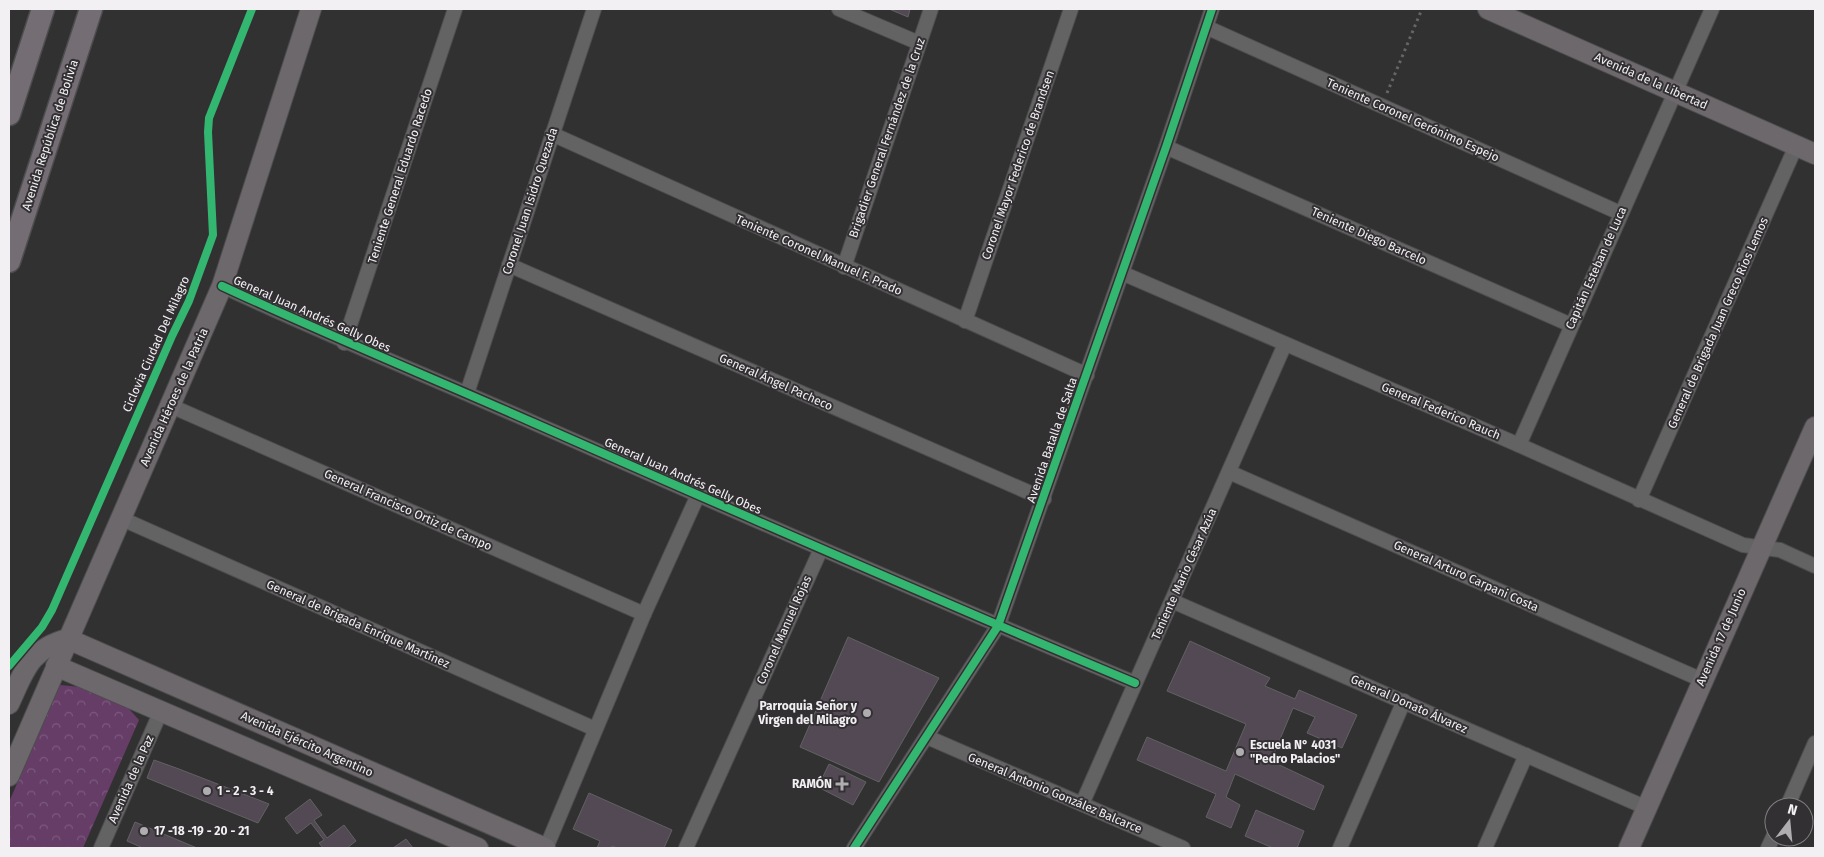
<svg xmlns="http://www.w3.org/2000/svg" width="1824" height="857" font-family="'Fira Sans',sans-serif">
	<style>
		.park { fill: url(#park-crowns) }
		.building { fill: #534954; stroke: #626162 }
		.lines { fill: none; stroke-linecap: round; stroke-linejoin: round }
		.street-casing { stroke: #4e4d4e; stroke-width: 16 }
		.secondary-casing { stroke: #4e4d4e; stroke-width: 22 }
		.primary-casing { stroke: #4e4d4e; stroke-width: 25 }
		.path { stroke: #676667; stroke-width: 3; stroke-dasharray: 2.5 4; stroke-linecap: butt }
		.street { stroke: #646364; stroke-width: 14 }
		.secondary { stroke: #6c686c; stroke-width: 20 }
		.primary { stroke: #746d74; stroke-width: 22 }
		.cycleway-casing { stroke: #333033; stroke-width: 11 }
		.cycleway { stroke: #33b770; stroke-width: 8 }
		.poi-dot { fill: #afadaf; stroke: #333033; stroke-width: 2 }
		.labels { text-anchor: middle; stroke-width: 4; stroke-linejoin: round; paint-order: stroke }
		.street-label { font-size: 12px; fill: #f2f0f2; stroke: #333033 }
		.poi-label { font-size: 12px; font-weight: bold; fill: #f2f0f2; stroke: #333033; text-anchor: start }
	</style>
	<defs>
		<pattern id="park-crowns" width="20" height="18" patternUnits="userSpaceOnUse" patternTransform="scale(1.25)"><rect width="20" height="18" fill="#663d67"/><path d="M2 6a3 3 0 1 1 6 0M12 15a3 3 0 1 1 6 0" fill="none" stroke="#7c597d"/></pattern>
	</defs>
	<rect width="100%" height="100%" fill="#323132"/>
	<!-- park -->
	<polygon class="park" points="60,685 112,690 139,720 83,848 9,848 9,802"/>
	<!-- building -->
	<g class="building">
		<polygon points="889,9 910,9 908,17"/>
		<polygon points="848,637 939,678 879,782 800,747"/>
		<polygon points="1190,641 1270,678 1265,686 1295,699 1299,690 1357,715 1342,748 1307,733 1315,717 1293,708 1271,761 1324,786 1314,810 1235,774 1226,797 1240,805 1231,828 1206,817 1216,794 1137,760 1147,737 1226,771 1246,724 1167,691"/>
		<polygon points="154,760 179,769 269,804 258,823 147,778"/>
		<polygon points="829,764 866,782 853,805 818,787"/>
		<polygon points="589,793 672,830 664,848 617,848 612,846 611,848 597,848 600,841 573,829"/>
		<polygon points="310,799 322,815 314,820 327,838 344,825 356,841 347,848 323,848 319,843 324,840 311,823 297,834 285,818"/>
		<polygon points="1256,810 1304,831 1297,848 1273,848 1245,836"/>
		<polygon points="135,822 197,848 143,848 127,841"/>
		<polygon points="406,839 413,848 393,848"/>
	</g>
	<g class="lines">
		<defs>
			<g id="street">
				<polyline points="839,9 919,43"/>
				<polyline points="1206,27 1620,213"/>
				<polyline points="552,134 1087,375"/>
				<polyline points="1166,147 1571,325"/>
				<polyline points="509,265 1044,499"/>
				<polyline points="844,267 931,9"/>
				<polyline points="1122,273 1519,445 1743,545 1780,550 1815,566"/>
				<path d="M222,286c103,48 208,91 312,137 200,88 400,176 601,260"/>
				<polyline points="965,321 1071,9"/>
				<polyline points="344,343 455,9"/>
				<polyline points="467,393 594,9"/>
				<polyline points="171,406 644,614"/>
				<polyline points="1519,445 1712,9"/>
				<polyline points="1229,472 1702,680"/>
				<polyline points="1639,500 1796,146"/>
				<polyline points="120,518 595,729"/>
				<polyline points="1172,601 1647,808"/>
				<polyline points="927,737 1183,848"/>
				<polyline points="1082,804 1285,344"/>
				<polyline points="1787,807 1815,743"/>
				<polyline points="101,848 161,711"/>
				<polyline points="546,848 644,614 698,495"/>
				<polyline points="686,848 821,549"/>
				<polyline points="854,848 998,626 1166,147 1212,9"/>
				<polyline points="1340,848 1404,701"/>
				<polyline points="1485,848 1526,755"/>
				<polyline points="1768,848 1774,835"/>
			</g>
			<g id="secondary">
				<polyline points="1488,9 1815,154"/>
				<polyline points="68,639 545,848"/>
				<polyline points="56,666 478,848"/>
				<path d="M9,704c15,-32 20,-55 59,-65"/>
				<polyline points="9,776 222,286 311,9"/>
				<polyline points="1629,848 1815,427"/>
			</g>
			<g id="primary">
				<polyline points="9,114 43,9"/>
				<polyline points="9,261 91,9"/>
			</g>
		</defs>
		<!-- street casing -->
		<use href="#street" class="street-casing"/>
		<!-- secondary casing -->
		<use href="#secondary" class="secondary-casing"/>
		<!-- primary casing -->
		<use href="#primary" class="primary-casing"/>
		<!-- path -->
		<polyline class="path" points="1387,93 1422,9"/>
		<!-- street -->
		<use href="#street" class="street"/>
		<!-- secondary -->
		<use href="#secondary" class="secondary"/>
		<!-- primary -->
		<use href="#primary" class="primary"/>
		<defs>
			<g id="cycleway">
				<path d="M222,286c103,48 208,91 312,137 200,88 400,176 601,260"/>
				<polyline points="9,666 42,627 52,610 172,336 189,301 213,235 208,132 209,118 252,9"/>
				<polyline points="854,848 998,626 1166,147 1212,9"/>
			</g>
		</defs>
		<!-- cycleway casing -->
		<use href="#cycleway" class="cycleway-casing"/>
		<!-- cycleway -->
		<use href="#cycleway" class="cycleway"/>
	</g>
	<!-- markers -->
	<g class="poi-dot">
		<circle cx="867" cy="713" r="5"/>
		<circle cx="1240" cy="752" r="5"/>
		<path d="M839.5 776.5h5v5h5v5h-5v5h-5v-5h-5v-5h5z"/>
		<circle cx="207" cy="791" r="5"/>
		<circle cx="144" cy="831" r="5"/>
	</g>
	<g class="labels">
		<!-- street labels -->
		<g class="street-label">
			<text transform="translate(1651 81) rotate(24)" y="4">Avenida de la Libertad</text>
			<text transform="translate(1413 120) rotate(24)" y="4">Teniente Coronel Gerónimo Espejo</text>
			<text transform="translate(50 135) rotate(-72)" y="4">Avenida República de Bolivia</text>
			<text transform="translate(887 138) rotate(-71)" y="4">Brigadier General Fernández de la Cruz</text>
			<text transform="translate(1018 165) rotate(-71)" y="4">Coronel Mayor Federico de Brandsen</text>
			<text transform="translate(400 176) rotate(-72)" y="4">Teniente General Eduardo Racedo</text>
			<text transform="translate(530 201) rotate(-72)" y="4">Coronel Juan Isidro Quezada</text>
			<text transform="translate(1369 236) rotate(24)" y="4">Teniente Diego Barcelo</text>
			<text transform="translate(819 255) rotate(24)" y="4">Teniente Coronel Manuel F. Prado</text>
			<text transform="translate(1596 268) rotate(-66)" y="4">Capitán Esteban de Luca</text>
			<text transform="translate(312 314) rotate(24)" y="4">General Juan Andrés Gelly Obes</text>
			<text transform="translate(1718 323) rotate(-66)" y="4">General de Brigada Juan Greco Ríos Lemos</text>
			<text transform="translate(156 344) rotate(-66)" y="4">Ciclovia Ciudad Del Milagro</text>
			<text transform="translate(776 382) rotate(24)" y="4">General Ángel Pacheco</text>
			<text transform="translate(174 397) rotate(-66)" y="4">Avenida Héroes de la Patria</text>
			<text transform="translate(1441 411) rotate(23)" y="4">General Federico Rauch</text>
			<text transform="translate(1052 440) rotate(-71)" y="4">Avenida Batalla de Salta</text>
			<text transform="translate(683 476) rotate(24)" y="4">General Juan Andrés Gelly Obes</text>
			<text transform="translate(408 510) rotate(24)" y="4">General Francisco Ortiz de Campo</text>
			<text transform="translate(1184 574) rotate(-66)" y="4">Teniente Mario César Azúa</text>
			<text transform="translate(1466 576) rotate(24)" y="4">General Arturo Carpani Costa</text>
			<text transform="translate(358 624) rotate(24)" y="4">General de Brigada Enrique Martínez</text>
			<text transform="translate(784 630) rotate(-66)" y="4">Coronel Manuel Rojas</text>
			<text transform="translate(1721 637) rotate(-66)" y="4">Avenida 17 de Junio</text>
			<text transform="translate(1409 704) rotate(24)" y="4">General Donato Álvarez</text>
			<text transform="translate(307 744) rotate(24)" y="4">Avenida Ejército Argentino</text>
			<text transform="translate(131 779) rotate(-66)" y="4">Avenida de la Paz</text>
			<text transform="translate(1055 793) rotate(23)" y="4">General Antonio González Balcarce</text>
		</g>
		<!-- poi labels -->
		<g class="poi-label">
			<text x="857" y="710" text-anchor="end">Parroquia Señor y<tspan x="857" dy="14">Virgen del Milagro</tspan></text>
			<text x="1250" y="749">Escuela N° 4031<tspan x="1250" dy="14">"Pedro Palacios"</tspan></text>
			<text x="832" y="788" text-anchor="end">RAMÓN</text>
			<text x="217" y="795">1 - 2 - 3 - 4</text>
			<text x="154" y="835">17 -18 -19 - 20 - 21</text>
		</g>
	</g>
	<!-- border -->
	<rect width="1824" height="857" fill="none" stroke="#f2f0f2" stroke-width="20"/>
	<!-- north arrow -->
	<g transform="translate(1789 822) rotate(16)"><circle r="24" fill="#333033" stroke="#7f7d7f"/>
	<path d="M0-4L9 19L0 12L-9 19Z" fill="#afadaf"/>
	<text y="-8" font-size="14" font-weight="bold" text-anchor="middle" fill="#f2f0f2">N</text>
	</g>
</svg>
